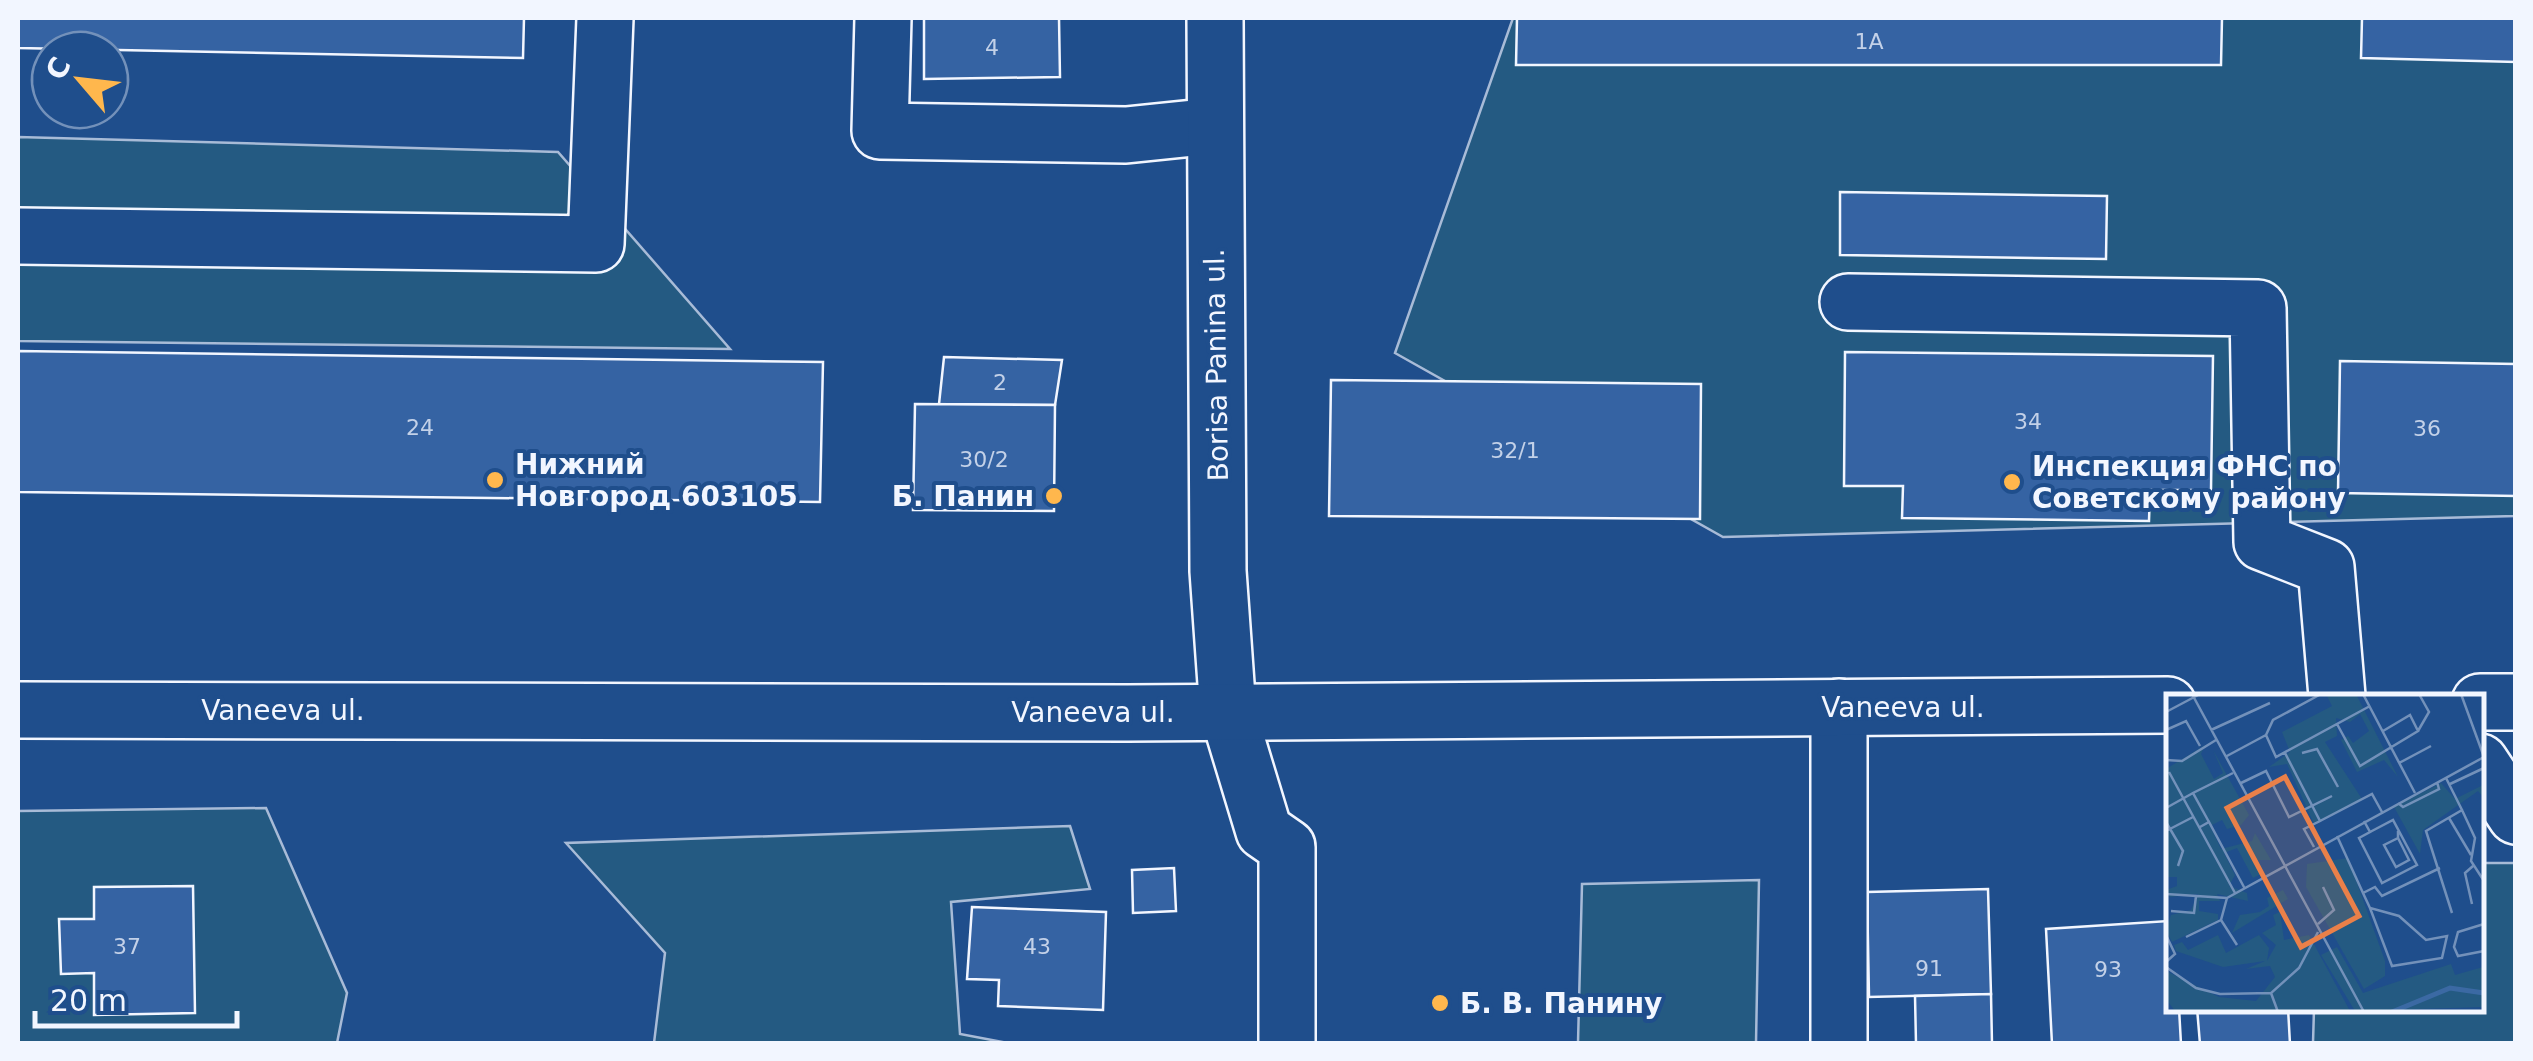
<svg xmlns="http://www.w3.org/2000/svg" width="2533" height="1061" font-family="'DejaVu Sans',sans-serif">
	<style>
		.green { fill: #245a82; stroke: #a8bbd7; stroke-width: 2.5 }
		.building { fill: #3563a3; stroke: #f2f6ff; stroke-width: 2.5 }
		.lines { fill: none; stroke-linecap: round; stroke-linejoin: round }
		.minor-casing { stroke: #f2f6ff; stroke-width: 60 }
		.major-casing { stroke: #f2f6ff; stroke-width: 60 }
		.minor { stroke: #1f4e8c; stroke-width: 55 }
		.major { stroke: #1f4e8c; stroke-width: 55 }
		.poi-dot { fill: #ffb74d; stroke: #1f4e8c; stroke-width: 4 }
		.labels { text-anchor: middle; stroke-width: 8; stroke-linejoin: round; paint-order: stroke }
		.number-label { font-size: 22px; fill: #c3d1e8 }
		.street-label { font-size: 28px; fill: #f2f6ff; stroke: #1f4e8c }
		.poi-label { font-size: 28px; font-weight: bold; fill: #f2f6ff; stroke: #1f4e8c; text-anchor: start }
		.inset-river { fill: none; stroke: #3b69a3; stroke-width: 5 }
		.inset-road { fill: none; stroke: #7391ba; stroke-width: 2.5 }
		.view { fill: #ea8049; fill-opacity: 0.15; stroke: #ea8049; stroke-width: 5 }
		.inset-edge { fill: none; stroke: #f2f6ff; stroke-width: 5 }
	</style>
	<rect width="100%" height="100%" fill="#1f4e8c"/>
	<!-- green -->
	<g class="green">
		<polygon points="1513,18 2515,18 2515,516 1723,537 1395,353"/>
		<polygon points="18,137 558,152 730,349 18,341"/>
		<polygon points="266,808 347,993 337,1043 18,1043 18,811"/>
		<polygon points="1070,826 1090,889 951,902 960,1034 1013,1044 654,1043 665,953 566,843"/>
		<polygon points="2481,863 2515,863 2515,1043 2313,1043 2314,1009 2480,1008"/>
		<polygon points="1759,880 1756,1043 1578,1043 1582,884"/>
	</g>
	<!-- building -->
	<g class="building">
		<polygon points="18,18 524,18 523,58 18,48"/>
		<polygon points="924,18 1059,18 1060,77 924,79"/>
		<polygon points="1517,18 2222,18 2221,65 1516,65"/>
		<polygon points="2362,18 2516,18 2516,62 2361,58"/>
		<polygon points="1840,192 2107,196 2106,259 1840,255"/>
		<polygon points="18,351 823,362 820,502 18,492"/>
		<polygon points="1845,352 2213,356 2211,490 2150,490 2149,521 1902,518 1903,486 1844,486"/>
		<polygon points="944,357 1062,360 1055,405 939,404"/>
		<polygon points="2340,361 2516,364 2516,496 2338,493"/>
		<polygon points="1331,380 1701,384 1700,519 1329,516"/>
		<polygon points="915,404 1055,405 1054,511 913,510"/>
		<polygon points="1174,868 1176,911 1133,913 1132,870"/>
		<polygon points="193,886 195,1013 94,1015 94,973 61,974 59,919 94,919 94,887"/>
		<polygon points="1988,889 1991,994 1869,997 1867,892"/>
		<polygon points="972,907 1106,912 1103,1010 998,1006 999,980 967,979"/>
		<polygon points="2168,921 2168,1008 2179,1008 2181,1044 2052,1044 2046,929"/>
		<polygon points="1991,994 1992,1044 1916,1044 1915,996"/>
		<polygon points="2197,1008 2288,1008 2290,1044 2200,1044"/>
	</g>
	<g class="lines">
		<defs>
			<g id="minor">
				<polyline points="883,18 880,131 1126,135 1213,126"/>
				<polyline points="1215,18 1218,571 1228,712 1264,831 1287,847 1287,1044"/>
				<polyline points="18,236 596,244 605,18"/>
				<polyline points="1848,302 2258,308 2262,542 2326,567 2337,696"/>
				<polyline points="2480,762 2516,816"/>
				<polyline points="1839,1044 1839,707"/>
			</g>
			<g id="major">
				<polyline points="2480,702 2516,702"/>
				<polyline points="18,710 1127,713 2168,705"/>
			</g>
		</defs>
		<!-- minor casing -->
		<use href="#minor" class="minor-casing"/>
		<!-- major casing -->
		<use href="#major" class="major-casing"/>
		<!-- minor -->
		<use href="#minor" class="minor"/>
		<!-- major -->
		<use href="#major" class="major"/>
	</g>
	<!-- markers -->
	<g class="poi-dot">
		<circle cx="495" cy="480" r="10"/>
		<circle cx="2012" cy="482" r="10"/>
		<circle cx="1054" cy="496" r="10"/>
		<circle cx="1440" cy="1003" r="10"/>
	</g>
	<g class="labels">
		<!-- number labels -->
		<g class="number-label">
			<text x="1869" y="49">1А</text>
			<text x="992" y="55">4</text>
			<text x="1000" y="390">2</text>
			<text x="2028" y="429">34</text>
			<text x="420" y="435">24</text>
			<text x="2427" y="436">36</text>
			<text x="1515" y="458">32/1</text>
			<text x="984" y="467">30/2</text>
			<text x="127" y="954">37</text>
			<text x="1037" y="954">43</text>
			<text x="1929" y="976">91</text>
			<text x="2108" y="977">93</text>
		</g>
		<!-- street labels -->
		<g class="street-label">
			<text transform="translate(1216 365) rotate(-91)" y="10">Borisa Panina ul.</text>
			<text x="1903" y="717">Vaneeva ul.</text>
			<text x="283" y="720">Vaneeva ul.</text>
			<text x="1093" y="722">Vaneeva ul.</text>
		</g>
		<!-- poi labels -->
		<g class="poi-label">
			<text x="515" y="474">Нижний<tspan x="515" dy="32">Новгород 603105</tspan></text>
			<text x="2032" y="476">Инспекция ФНС по<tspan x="2032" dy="32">Советскому району</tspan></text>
			<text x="1034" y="506" text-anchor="end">Б. Панин</text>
			<text x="1460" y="1013">Б. В. Панину</text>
		</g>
	</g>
	<!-- overview -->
	<g transform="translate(2166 694)">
		<rect width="318" height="318" fill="#1f4e8c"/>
		<path d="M160,0h30l42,83 -14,-17 -27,12 -16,-32 7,-4 5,7 16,-12 -9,-17 -10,8 -14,-4 1,18 -12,6 37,57 -48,25 -27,-60 -18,3 21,-15 -8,-20 50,-26zM39,51l-4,9 13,25 9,-6 -10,-23 36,65 -8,10 -14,4 -5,-9 -12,6 11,23 31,-8 3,-8 16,27h-14l4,14 -8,4 -16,-30 -13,5 11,22 -6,11 18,7 1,8 -31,-7 3,7h-21v10l19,3v6l-46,22 -6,-12 5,-15 20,-5 7,-16 -28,3 -4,-7 11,-4v-9h-11v-108zM275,89l14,16 28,-14v12l-5,-6 -55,39 -3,24 -26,-47zM182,164l37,103v15l-21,13 -58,-102 1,-23zM117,196l5,9 -56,34 8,-18 20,-3 9,-6 -2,-8zM114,218l4,28 25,-5 41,76h-175l-9,-12v-28l53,26 37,4 19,-24 -5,-11 -24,3 19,-8 -42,6 -47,-16 -2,-6 8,-3 6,8 30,-15 8,18 33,-18 10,13 -2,13 9,-16 -14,-12 14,-8 -3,-10zM171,253l26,46 88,-29 4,11 28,-8v40l-128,4 -34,-56z" fill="#245a82"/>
		<path class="inset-river" d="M226,318l58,-24 34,5"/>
		<path class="inset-road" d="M26,0l172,318M155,0l-48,26 -7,15 10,22 94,-51M197,0l52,99M0,18l34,-18M171,30l23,42 58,-35 -8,-16 -27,16M0,36l20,-9 14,25M45,36l59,-27M252,37l11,-19 -10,-18M119,59l35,68 -16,8 10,18M136,59l15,-4 21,38M59,63l41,-22M0,66l16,1 34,-21M233,69l32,-17M3,78l66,121M280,84l16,32 -36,21 26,82M75,89l25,-12 23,46 43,-21M284,90l34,-16M232,109l5,4 36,-18 -2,-7M0,114l27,-15M296,116l13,28 -4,23 13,20M283,124l22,37M154,127l52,-27 10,18M198,127l6,11 -11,6 23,45 35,-18 -24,-45 -23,12M0,128l17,29 -5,15M43,128l-16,-29 40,-20M34,133l9,-5 36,67M0,137l27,-14M232,137v7l-14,7 12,22 13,-7 -11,-22M171,142l26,57M0,200l61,4M306,210l-7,-31 8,-7M204,214l22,58 50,-8 5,-22 -21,4 -27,-24 -29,-8 -7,-15 12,-6 7,9 58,-28M5,217l23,2 2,-17M152,230l16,-14 -11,-23M318,230l-26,8 -4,15 4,9 26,-5M0,241l9,19 -9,8M20,243l35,-17M71,251l-16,-25 6,-22 257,-141 -23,-63M0,273l30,21 24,6 51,-1M112,318l-7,-19 28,-25 19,-36"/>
		<path class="view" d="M119,83l74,139 -58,31 -74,-139z"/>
		<rect width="318" height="318" class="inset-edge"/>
	</g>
	<!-- border -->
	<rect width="2533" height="1061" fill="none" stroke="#f2f6ff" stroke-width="40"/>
	<!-- north arrow -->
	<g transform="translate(80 80) rotate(298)"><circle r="48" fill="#1f4e8c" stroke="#7391ba" stroke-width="2.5"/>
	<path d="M0-8L18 38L0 25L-18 38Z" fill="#ffb74d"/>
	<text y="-15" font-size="28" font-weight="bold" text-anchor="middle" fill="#f2f6ff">С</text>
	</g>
	<!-- scale -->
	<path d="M35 1011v15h202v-15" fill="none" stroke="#f2f6ff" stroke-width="5"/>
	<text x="50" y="1011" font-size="30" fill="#f2f6ff" stroke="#1f4e8c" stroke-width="8" paint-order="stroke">20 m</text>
</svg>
